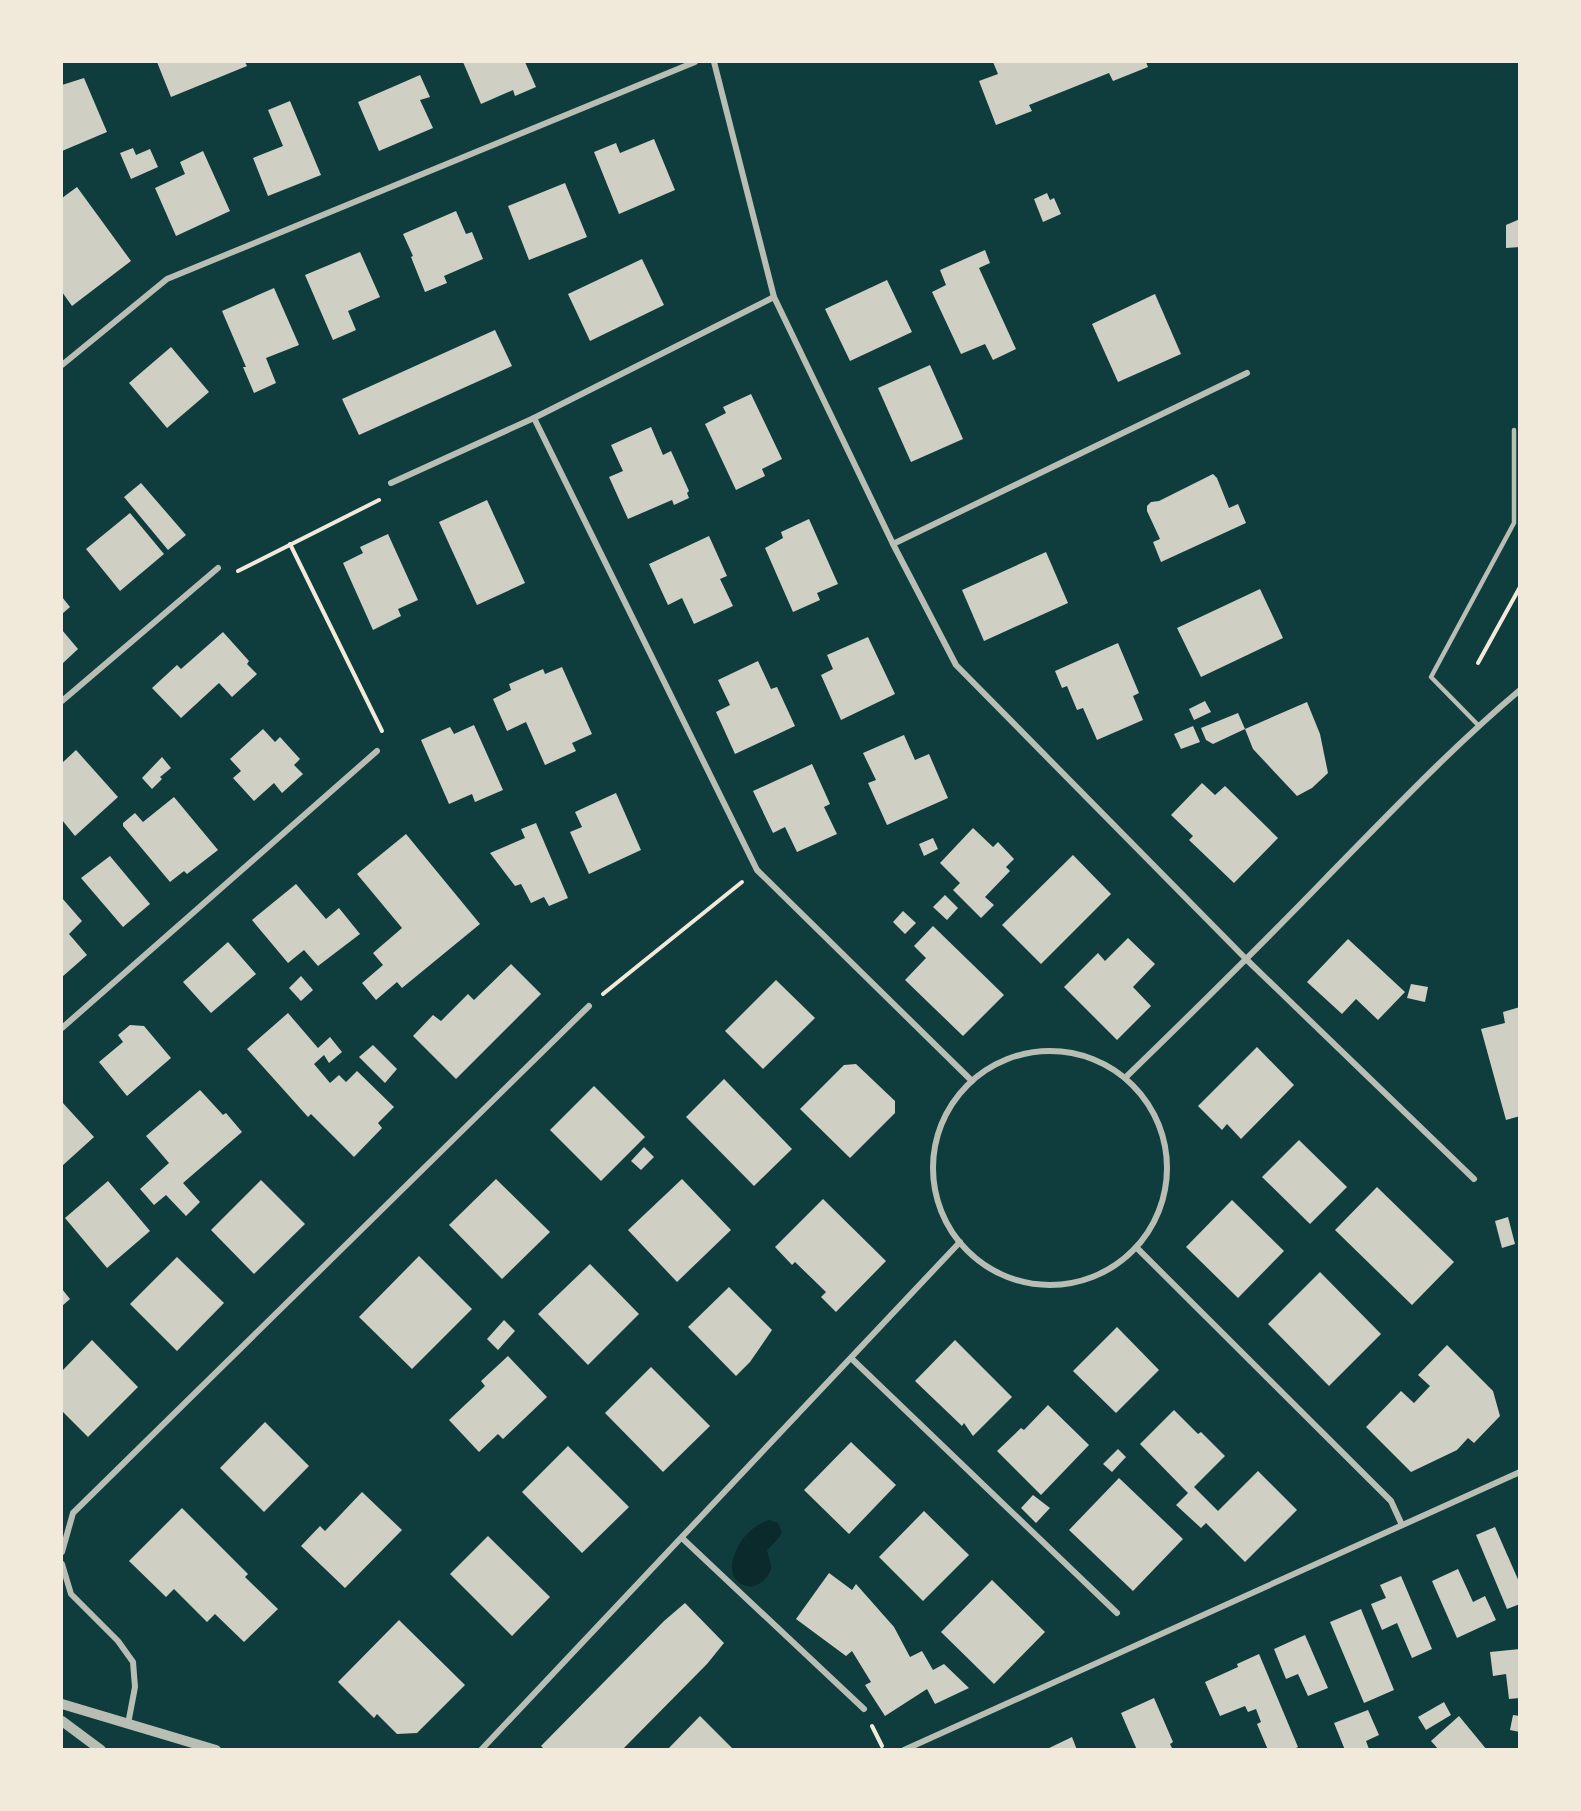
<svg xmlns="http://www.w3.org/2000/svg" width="1581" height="1811" font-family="Lato,sans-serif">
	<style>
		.water { fill: #0a2a2b }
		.building { fill: #cfcfc3 }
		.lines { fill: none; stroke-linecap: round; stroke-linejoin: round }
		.path { stroke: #f1e9da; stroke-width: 4 }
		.service { stroke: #b8beb3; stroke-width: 4.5 }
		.minor { stroke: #b8beb3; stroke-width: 6 }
		.tertiary { stroke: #b8beb3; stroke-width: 10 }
	</style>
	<rect width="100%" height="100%" fill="#0f3d3e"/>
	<!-- water -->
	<path class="water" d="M769,1520l9,3 4,10 -6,8 -9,9c1,5 4,13 4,18 -1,7 -6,12 -11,15 -4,3 -8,4 -13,3 -27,-7 -12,-41 2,-54 5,-5 12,-9 20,-12z"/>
	<!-- building -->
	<g class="building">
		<polygon points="157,62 245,62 247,66 171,97"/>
		<polygon points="463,62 525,62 536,87 515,96 513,90 481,104"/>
		<polygon points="993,62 1146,62 1148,67 1113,81 1109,73 1029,105 1032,111 996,125 979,81 998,74"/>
		<polygon points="420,75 430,97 420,100 433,128 379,151 358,102"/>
		<polygon points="84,78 107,132 62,151 62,85"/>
		<polygon points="290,101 321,175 268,196 253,158 283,146 268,110"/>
		<polygon points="654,139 675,190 619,214 594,152 616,143 620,153"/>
		<polygon points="133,148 136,155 150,149 158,167 131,179 120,153"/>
		<polygon points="203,151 230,211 176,236 155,188 185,174 180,162"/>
		<polygon points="565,183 587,237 529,260 508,206"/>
		<polygon points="77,187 131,261 72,306 62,292 62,198"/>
		<polygon points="1047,193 1050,200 1054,198 1061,214 1043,222 1034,199"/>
		<polygon points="456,211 466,234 472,232 483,259 444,276 447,283 425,292 411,257 413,256 403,234"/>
		<polygon points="1520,219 1520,247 1506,248 1506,225"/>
		<polygon points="985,250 990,263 979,268 1016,349 993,360 985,344 961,354 932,292 946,285 940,270"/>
		<polygon points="360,252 380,297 348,311 356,330 333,340 305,275"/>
		<polygon points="642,259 664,305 590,341 568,294"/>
		<polygon points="887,280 912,332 850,361 825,309"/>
		<polygon points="274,288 299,345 266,358 276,383 254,393 243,367 246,367 222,311"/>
		<polygon points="1155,294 1181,354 1118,382 1092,324"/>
		<polygon points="495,330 512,366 359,435 342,399"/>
		<polygon points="171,347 209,392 167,428 129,383"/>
		<polygon points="930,365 963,439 911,462 878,388"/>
		<polygon points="751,394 782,459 762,469 765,476 736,490 705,424 726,413 723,407"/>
		<polygon points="651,427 663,455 671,451 689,491 687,493 689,498 674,505 672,500 628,519 609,477 623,471 611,445"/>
		<polygon points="1213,474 1217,478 1229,508 1238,504 1246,523 1161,562 1153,542 1160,539 1147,511 1147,506 1151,502 1159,501"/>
		<polygon points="141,483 186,535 168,550 124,497"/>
		<polygon points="487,500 525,583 477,605 439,522"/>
		<polygon points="130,513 164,554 120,591 86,549"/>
		<polygon points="809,519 838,584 817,593 820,600 793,612 765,548 783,538 781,532"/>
		<polygon points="388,534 418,600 398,609 401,616 373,630 343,563 363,553 360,547"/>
		<polygon points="709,536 727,576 720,579 733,606 694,624 682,598 668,605 649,564"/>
		<polygon points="1046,552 1068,603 984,641 962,590"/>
		<polygon points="1260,589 1283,638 1201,677 1177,628"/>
		<polygon points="62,597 70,607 62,614"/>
		<polygon points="62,630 78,649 62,664"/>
		<polygon points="223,632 249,661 247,664 257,674 232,697 219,683 181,718 152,688 177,665 181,669"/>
		<polygon points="868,637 895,694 841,720 821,675 833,669 827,655"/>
		<polygon points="1118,643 1139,693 1133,696 1143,720 1097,740 1083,708 1077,710 1067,686 1062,688 1055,671"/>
		<polygon points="758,661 771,689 777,687 795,726 735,754 716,712 730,705 718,680"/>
		<polygon points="562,667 592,734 572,743 576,751 545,765 526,722 507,731 493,699 511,690 509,684 543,669 545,674"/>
		<polygon points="1205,701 1211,712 1194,720 1189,709"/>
		<polygon points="1307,702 1320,734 1328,773 1312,788 1297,796 1253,749 1245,729"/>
		<polygon points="1238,713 1245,729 1213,744 1206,740 1201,728"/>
		<polygon points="474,725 503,790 475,802 472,794 449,804 421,740 450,727 454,734"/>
		<polygon points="1193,726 1200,742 1181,749 1174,734"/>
		<polygon points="263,729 275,742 280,737 300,759 294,765 303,774 282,793 274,783 254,801 233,778 241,771 230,759"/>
		<polygon points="904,735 915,760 929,754 948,798 887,825 868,783 876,780 863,753"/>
		<polygon points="76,750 118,797 75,836 62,820 62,763"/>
		<polygon points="162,757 171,768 160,777 162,779 152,789 142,778"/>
		<polygon points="812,764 830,804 824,807 837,834 797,852 785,827 773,833 753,791"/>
		<polygon points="1202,783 1215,795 1225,786 1278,838 1234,883 1189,840 1193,836 1171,815"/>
		<polygon points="616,793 641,850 589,874 570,832 582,827 575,812"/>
		<polygon points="174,797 218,850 187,874 184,871 170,882 123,826 123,823 135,813 143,822"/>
		<polygon points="536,823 568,898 549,906 544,897 531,903 521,884 515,886 490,853 525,838 521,829"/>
		<polygon points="973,828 993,847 998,842 1014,859 1006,867 1010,871 985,897 994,905 981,918 953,890 960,883 940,863"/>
		<polygon points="406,834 480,924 402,988 397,982 376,1000 362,983 383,965 373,953 402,928 357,874"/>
		<polygon points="933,838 938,849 924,856 919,844"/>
		<polygon points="1073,855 1111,894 1041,964 1002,925"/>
		<polygon points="110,856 150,904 123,927 81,878"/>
		<polygon points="296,884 326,919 339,908 360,934 318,966 304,950 288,963 252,920"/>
		<polygon points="945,895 958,908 947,920 933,907"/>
		<polygon points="62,898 82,921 69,934 87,955 62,977"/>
		<polygon points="903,911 916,923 905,934 893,922"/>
		<polygon points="933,926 1004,995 963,1036 905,980 926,958 914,946"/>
		<polygon points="1128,938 1155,964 1133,987 1151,1006 1117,1040 1064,987 1098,953 1105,961"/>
		<polygon points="1348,939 1405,992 1378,1020 1356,999 1342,1014 1307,982"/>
		<polygon points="228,942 256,974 211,1013 183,982"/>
		<polygon points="511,964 541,994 456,1079 413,1036 433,1015 441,1021 468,994 474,1000"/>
		<polygon points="301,976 313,990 301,1001 289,988"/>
		<polygon points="776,980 815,1018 763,1069 725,1031"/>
		<polygon points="1411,984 1428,987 1425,1002 1407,998"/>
		<polygon points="1520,1007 1520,1116 1506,1120 1481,1029 1505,1023 1503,1012"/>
		<polygon points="288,1013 318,1048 330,1037 342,1052 329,1063 324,1055 314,1064 330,1083 339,1075 346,1082 357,1071 394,1107 378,1123 382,1128 354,1157 311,1114 308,1117 247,1049"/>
		<polygon points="130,1025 144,1026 171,1058 127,1096 99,1062 123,1042 118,1035"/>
		<polygon points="373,1045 397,1069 385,1083 359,1057"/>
		<polygon points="1257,1047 1294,1085 1241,1139 1227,1124 1222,1130 1198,1106"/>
		<polygon points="856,1064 895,1101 895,1113 850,1158 800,1109 844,1065"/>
		<polygon points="724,1079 792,1149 754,1186 686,1117"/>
		<polygon points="594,1086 645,1137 601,1181 550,1130"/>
		<polygon points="200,1090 223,1115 226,1113 242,1132 183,1183 200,1202 186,1216 166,1195 154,1205 140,1189 169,1163 146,1136"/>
		<polygon points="62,1102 94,1137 62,1166"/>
		<polygon points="1299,1140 1347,1187 1310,1224 1262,1177"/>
		<polygon points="644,1147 654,1157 641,1170 631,1161"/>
		<polygon points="496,1179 550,1232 502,1279 449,1225"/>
		<polygon points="682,1179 731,1230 677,1282 628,1230"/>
		<polygon points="261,1180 305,1224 254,1274 211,1230"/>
		<polygon points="108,1181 150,1231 107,1268 65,1218"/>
		<polygon points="1377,1187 1454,1262 1412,1305 1335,1230"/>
		<polygon points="823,1199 886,1261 836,1312 821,1297 826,1292 795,1262 792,1265 775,1247"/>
		<polygon points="1232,1200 1284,1251 1238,1298 1186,1247"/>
		<polygon points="1508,1217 1515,1244 1502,1248 1495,1221"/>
		<polygon points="419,1256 472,1309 412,1369 359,1317"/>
		<polygon points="177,1257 224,1303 177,1351 130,1304"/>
		<polygon points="590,1264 639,1314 588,1365 538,1314"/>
		<polygon points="1320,1272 1381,1334 1329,1386 1268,1324"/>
		<polygon points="729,1287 772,1330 750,1362 736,1376 688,1327"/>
		<polygon points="62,1289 70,1299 62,1306"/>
		<polygon points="504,1320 515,1331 498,1350 487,1339"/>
		<polygon points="1117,1327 1159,1370 1116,1413 1073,1371"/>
		<polygon points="92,1340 138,1387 88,1437 62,1411 62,1371"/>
		<polygon points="955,1340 1012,1397 973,1436 964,1423 962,1426 915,1381"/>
		<polygon points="1447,1345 1493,1391 1500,1416 1474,1443 1468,1438 1457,1450 1411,1472 1366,1427 1401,1391 1414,1403 1430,1386 1418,1375"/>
		<polygon points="508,1356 547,1397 503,1439 498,1434 479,1452 449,1420 485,1386 481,1381"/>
		<polygon points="651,1367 710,1426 663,1472 605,1413"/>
		<polygon points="1048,1405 1089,1445 1041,1495 997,1451 1021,1428 1024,1430"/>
		<polygon points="1174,1410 1198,1434 1201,1432 1225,1456 1194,1487 1218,1511 1258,1471 1297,1510 1245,1562 1206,1523 1201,1528 1176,1505 1188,1493 1140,1444"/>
		<polygon points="265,1422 309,1466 264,1512 220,1468"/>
		<polygon points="851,1442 896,1485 849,1534 804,1490"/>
		<polygon points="568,1446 629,1507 582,1553 522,1492"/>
		<polygon points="1118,1449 1126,1457 1112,1472 1103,1464"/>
		<polygon points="1119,1478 1183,1539 1133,1591 1069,1530"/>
		<polygon points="362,1492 402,1530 345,1588 301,1546 320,1526 325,1531"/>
		<polygon points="1033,1495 1050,1508 1036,1523 1021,1508"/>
		<polygon points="182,1508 248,1574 245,1577 278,1609 244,1642 215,1614 207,1622 174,1589 166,1597 129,1561"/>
		<polygon points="924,1511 969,1555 923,1601 879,1557"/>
		<polygon points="1495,1527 1520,1584 1520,1604 1507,1609 1476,1535"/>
		<polygon points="488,1536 550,1597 512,1636 450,1574"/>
		<polygon points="1458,1569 1473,1602 1485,1596 1496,1620 1457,1638 1432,1581"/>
		<polygon points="829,1573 852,1590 856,1584 894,1627 910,1657 922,1651 933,1670 944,1664 969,1688 935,1704 927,1689 885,1716 865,1685 871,1682 852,1651 846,1656 796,1619"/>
		<polygon points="1401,1576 1432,1649 1412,1658 1397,1623 1382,1630 1371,1604 1386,1598 1380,1585"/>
		<polygon points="992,1580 1045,1632 994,1684 941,1632"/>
		<polygon points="685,1603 724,1643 707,1664 622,1750 545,1750 541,1746 664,1621"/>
		<polygon points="1361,1609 1394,1690 1364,1703 1330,1622"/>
		<polygon points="399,1620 465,1685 417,1733 397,1734 377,1714 374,1718 338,1682"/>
		<polygon points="1305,1635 1328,1688 1308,1696 1298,1674 1286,1679 1274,1649"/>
		<polygon points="1520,1649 1520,1698 1509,1699 1506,1674 1493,1676 1490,1652"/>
		<polygon points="1259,1654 1298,1747 1292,1750 1268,1750 1257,1724 1261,1722 1256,1709 1248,1712 1245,1706 1220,1716 1205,1682 1238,1667 1237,1664"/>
		<polygon points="1154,1698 1173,1742 1170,1744 1173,1750 1137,1750 1121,1713"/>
		<polygon points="1444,1702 1451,1715 1426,1730 1418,1717"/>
		<polygon points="1368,1710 1379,1735 1366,1741 1369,1749 1345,1750 1334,1723"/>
		<polygon points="1513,1715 1520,1716 1520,1732 1510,1730"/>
		<polygon points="700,1716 734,1750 667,1750"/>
		<polygon points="1459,1716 1487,1750 1439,1750 1431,1741"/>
		<polygon points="1072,1737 1077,1750 1045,1750"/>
	</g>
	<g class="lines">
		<!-- path -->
		<g class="path">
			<polyline points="290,544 382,731"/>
			<polyline points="238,571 379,500"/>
			<polyline points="1478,663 1520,587"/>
			<polyline points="603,994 742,882"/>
			<polyline points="872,1726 882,1746"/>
		</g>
		<!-- service -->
		<polyline class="service" points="1479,726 1431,677 1514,523 1514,430"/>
		<!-- minor -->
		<g class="minor">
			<polyline points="714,62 774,297 893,544 956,665 1247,960 1474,1179"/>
			<polyline points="62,365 167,279 695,62"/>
			<polyline points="534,418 757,870 972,1081"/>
			<polyline points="391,483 534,418 774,297"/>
			<polyline points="893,544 1247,373"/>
			<polyline points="62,701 218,568"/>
			<polyline points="62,1028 377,751"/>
			<circle cx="1050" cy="1168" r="117"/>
			<path d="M1125,1078c68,-66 135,-132 201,-200 63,-64 125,-130 194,-188"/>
			<polyline points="1137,1248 1391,1501 1402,1525"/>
			<polyline points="851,1358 1117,1613"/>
			<polyline points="682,1538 864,1709"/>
			<polyline points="62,1552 73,1513 589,1006"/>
			<polyline points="62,1564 71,1594 118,1641 133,1662 135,1687 128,1724"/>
			<polyline points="481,1750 960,1242"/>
			<polyline points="904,1750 1520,1472"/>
		</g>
		<!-- tertiary -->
		<g class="tertiary">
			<polyline points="62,1704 216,1750"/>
			<polyline points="62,1721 101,1750"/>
		</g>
	</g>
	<!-- border -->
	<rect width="1581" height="1811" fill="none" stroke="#f1e9da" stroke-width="126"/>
</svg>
